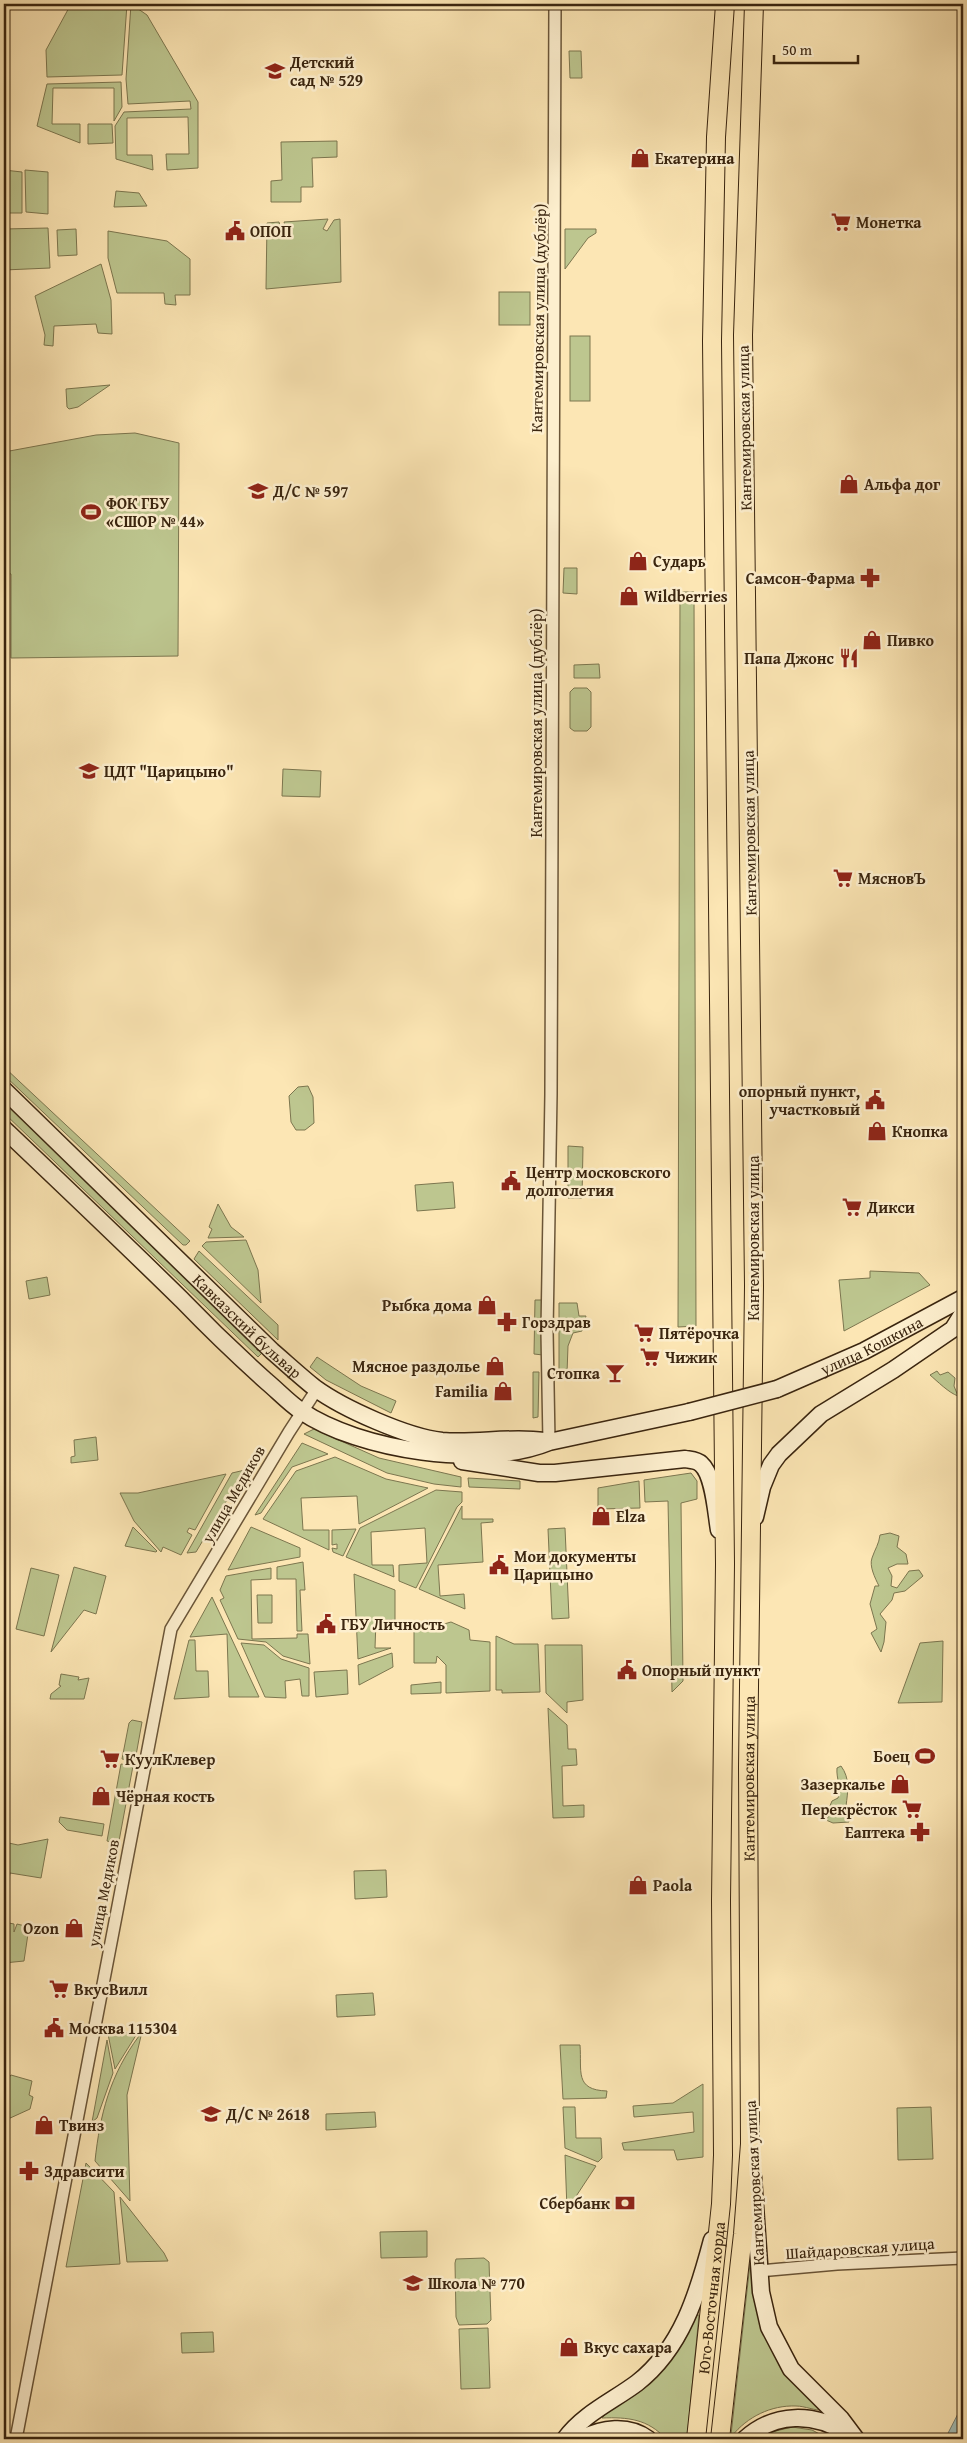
<svg xmlns="http://www.w3.org/2000/svg" width="967" height="2443" font-family="'Gentium Book Plus',serif">
	<style>
		.green { fill: #bdc68f; stroke: #7c764f }
		.water { fill: #a2bdb6; stroke: #788073 }
		.lines { fill: none; stroke-linecap: round; stroke-linejoin: round }
		.minor-casing { stroke: #6a5538; stroke-width: 14 }
		.secondary-casing { stroke: #3a250f; stroke-width: 19 }
		.primary-casing { stroke: #3a250f; stroke-width: 20 }
		.minor { stroke: #fdefce; stroke-width: 11 }
		.secondary { stroke: #fdefce; stroke-width: 16 }
		.primary { stroke: #fce6b4; stroke-width: 18 }
		.secondary-bridge-casing { stroke: #3a250f; stroke-width: 19; stroke-linecap: butt }
		.secondary-bridge { stroke: #fdefce; stroke-width: 16 }
		.labels { text-anchor: middle; stroke-width: 5; stroke-linejoin: round; paint-order: stroke }
		.poi-label { font-size: 16px; font-weight: bold; fill: #3a250f; stroke: #fdefce; text-anchor: start }
		.street-label { font-size: 16px; fill: #3a250f; stroke: #fdefce }
	</style>
	<rect width="100%" height="100%" fill="#fce6b4"/>
	<filter id="stains"><feTurbulence type="fractalNoise" baseFrequency=".004" numOctaves="4"/><feColorMatrix values="0 0 0 0 .2 0 0 0 0 .09 0 0 0 0 .02 0 0 0 .5 -.17"/></filter>
	<radialGradient id="worn" r=".72"><stop offset=".6" stop-color="#630" stop-opacity="0"/><stop offset="1" stop-color="#630" stop-opacity=".3"/></radialGradient>
	<!-- green -->
	<g class="green">
		<polygon points="71,4 127,4 122,75 47,77 46,50"/>
		<polygon points="131,4 147,15 198,102 198,168 167,170 166,154 189,154 188,117 127,118 127,155 152,155 153,170 116,159 115,126 124,112 191,109 190,101 128,104 126,79"/>
		<polygon points="569,51 581,51 582,78 570,78"/>
		<polygon points="121,82 122,107 114,121 114,88 53,88 52,124 80,124 80,143 37,126 47,84"/>
		<polygon points="88,124 112,124 113,143 88,144"/>
		<polygon points="337,141 337,157 312,158 313,187 301,187 301,202 271,202 271,181 282,180 281,142"/>
		<polygon points="4,170 22,172 22,213 4,213"/>
		<polygon points="25,170 48,172 48,214 26,212"/>
		<polygon points="116,191 139,193 147,206 114,207"/>
		<polygon points="328,219 323,229 327,231 334,220 340,219 341,282 266,289 267,223 279,222 281,229 286,229 284,222"/>
		<polygon points="48,228 50,268 4,270 4,229"/>
		<polygon points="76,229 77,255 58,256 57,230"/>
		<polygon points="565,229 596,229 596,233 588,238 565,269"/>
		<polygon points="108,231 167,241 190,259 190,295 175,295 176,305 165,304 164,293 117,293 108,258"/>
		<polygon points="101,264 111,300 112,334 98,333 96,324 54,326 53,346 44,345 45,335 35,296"/>
		<rect x="499" y="292" width="31" height="33"/>
		<rect x="570" y="336" width="20" height="65"/>
		<polygon points="110,385 78,407 69,409 67,407 66,389"/>
		<polygon points="135,433 179,443 178,656 11,658 11,574 4,572 4,452 96,435"/>
		<polygon points="564,568 577,568 577,594 563,593"/>
		<polygon points="680,592 694,592 696,1326 678,1327"/>
		<polygon points="599,664 600,678 574,678 574,665"/>
		<polygon points="574,688 587,688 591,692 591,727 587,731 574,731 570,728 570,692"/>
		<polygon points="283,769 321,771 320,797 282,796"/>
		<polygon points="4,1067 190,1241 186,1245 183,1245 4,1075"/>
		<polygon points="308,1086 313,1097 314,1123 305,1130 296,1130 291,1122 289,1096 298,1087"/>
		<polygon points="4,1099 263,1352 258,1357 4,1113"/>
		<polygon points="568,1146 583,1147 582,1198 568,1198"/>
		<polygon points="453,1182 455,1208 417,1211 415,1185"/>
		<polygon points="218,1204 231,1227 244,1237 208,1238 212,1229 209,1227"/>
		<polygon points="246,1240 258,1270 261,1303 202,1246 206,1242"/>
		<polygon points="199,1251 278,1325 278,1340 194,1259"/>
		<polygon points="870,1271 919,1273 930,1285 844,1331 839,1280 870,1278"/>
		<polygon points="47,1277 50,1295 29,1299 26,1281"/>
		<polygon points="535,1300 544,1300 543,1355 534,1354"/>
		<polygon points="559,1303 577,1303 579,1316 586,1316 582,1331 573,1333 568,1346 567,1373 561,1378 559,1374"/>
		<polygon points="317,1357 361,1386 396,1401 391,1413 326,1380 310,1367"/>
		<path d="M937,1371l3,4 8,-3 7,6 -1,8 4,10c-9,-3 -21,-15 -28,-21z"/>
		<polygon points="533,1372 539,1372 538,1417 533,1418"/>
		<polygon points="314,1429 379,1458 461,1477 461,1487 434,1484 387,1473 304,1434"/>
		<polygon points="96,1437 98,1460 71,1463 71,1457 75,1456 74,1440"/>
		<polygon points="302,1443 328,1454 292,1467 261,1513 255,1515"/>
		<polygon points="335,1457 386,1479 428,1488 359,1524 357,1496 301,1498 303,1530 329,1530 329,1550 263,1519 296,1471"/>
		<polygon points="245,1470 196,1552 187,1553 232,1473"/>
		<polygon points="691,1473 697,1481 697,1499 681,1503 683,1681 672,1692 668,1501 645,1502 644,1480"/>
		<polygon points="226,1474 195,1530 189,1528 187,1532 192,1535 181,1555 163,1547 161,1552 134,1521 120,1493 138,1493"/>
		<polygon points="468,1478 520,1481 520,1489 469,1487"/>
		<polygon points="639,1481 640,1508 598,1509 598,1488"/>
		<polygon points="436,1490 462,1492 462,1502 457,1507 416,1588 399,1581 399,1565 427,1563 425,1528 371,1532 372,1565 393,1565 394,1577 346,1557 360,1528"/>
		<polygon points="462,1506 462,1519 493,1519 493,1522 481,1523 483,1562 438,1565 440,1596 464,1594 465,1609 419,1589"/>
		<polygon points="133,1527 157,1551 156,1552 125,1546"/>
		<polygon points="251,1527 300,1548 300,1557 228,1570"/>
		<polygon points="565,1528 569,1618 552,1619 548,1529"/>
		<polygon points="356,1529 343,1556 333,1552 332,1548 337,1549 337,1544 332,1545 332,1530"/>
		<path d="M890,1533l9,3 -2,11 9,7 2,10h-11l-9,4 4,8 -1,10 6,2 12,-17 10,-1 4,6 -18,15 -11,2 -2,7 -12,14 6,8 -2,20 -3,10 -10,-19 6,-4 -7,-25 5,-18h4c-4,-8 -10,-20 -7,-28 3,-9 7,-14 8,-23z"/>
		<polygon points="303,1562 305,1590 300,1590 302,1631 297,1631 296,1579 277,1579 277,1567"/>
		<polygon points="74,1567 106,1576 96,1614 84,1610 51,1652"/>
		<polygon points="31,1568 59,1575 44,1636 16,1629"/>
		<polygon points="271,1568 271,1579 251,1580 252,1639 297,1638 297,1634 308,1634 310,1664 283,1656 266,1642 238,1639 220,1600 224,1598 220,1590 226,1576"/>
		<polygon points="354,1574 395,1590 395,1620 376,1620 375,1648 391,1648 358,1659"/>
		<polygon points="257,1595 272,1595 272,1623 258,1623"/>
		<polygon points="212,1597 259,1697 229,1697 227,1634 190,1637"/>
		<polygon points="414,1622 436,1622 437,1626 451,1622 469,1630 470,1640 490,1642 490,1691 446,1693 446,1665 437,1656 436,1663 414,1663"/>
		<polygon points="496,1636 514,1644 538,1644 540,1692 502,1693 502,1690 496,1690"/>
		<polygon points="189,1640 195,1640 196,1671 208,1671 209,1697 174,1699"/>
		<polygon points="943,1641 942,1702 898,1703 920,1643"/>
		<polygon points="241,1643 264,1645 281,1659 309,1668 309,1696 302,1696 300,1679 285,1681 286,1698 265,1697"/>
		<polygon points="545,1645 582,1645 583,1700 567,1702 567,1713 546,1693"/>
		<polygon points="392,1653 393,1667 359,1685 358,1665"/>
		<polygon points="347,1670 348,1694 316,1697 314,1672"/>
		<polygon points="61,1674 79,1677 78,1680 89,1678 84,1699 50,1699 51,1694 61,1686 59,1685"/>
		<polygon points="441,1682 441,1693 411,1694 411,1685"/>
		<polygon points="548,1708 567,1725 568,1749 576,1749 577,1765 562,1766 563,1806 584,1805 584,1817 553,1818"/>
		<polygon points="132,1720 142,1722 135,1761 122,1759 129,1723"/>
		<polygon points="121,1764 133,1766 119,1841 116,1843 107,1841"/>
		<path d="M841,1766c9,12 7,25 5,40 -1,4 2,11 3,16l-16,1 -7,-3 5,-7 -2,-5 3,-7 6,-3c4,-10 -2,-19 -1,-30z"/>
		<polygon points="60,1817 104,1824 102,1836 67,1830 59,1822"/>
		<polygon points="48,1839 41,1878 10,1873 4,1909 4,1842 18,1845"/>
		<polygon points="386,1870 387,1897 355,1899 354,1871"/>
		<polygon points="4,1922 14,1924 14,1932 17,1924 29,1927 24,1961 4,1963"/>
		<polygon points="373,1993 375,2015 337,2017 336,1995"/>
		<polygon points="138,2032 115,2069 108,2034"/>
		<path d="M139,2036h2l-14,59 3,106 -35,-40c5,-47 15,-86 44,-125z"/>
		<polygon points="107,2040 113,2073 97,2118 92,2122"/>
		<path d="M560,2045h20c2,26 -6,45 27,46l-1,7 -43,1z"/>
		<polygon points="11,2075 32,2081 29,2095 33,2097 30,2109 8,2119 4,2118 4,2084"/>
		<polygon points="703,2084 703,2157 677,2160 674,2150 624,2150 622,2143 694,2132 693,2112 634,2117 633,2106 673,2103"/>
		<polygon points="563,2107 575,2107 576,2138 601,2138 602,2158 598,2162 565,2148"/>
		<polygon points="931,2107 933,2159 898,2160 897,2108"/>
		<polygon points="375,2112 376,2127 326,2130 326,2114"/>
		<polygon points="565,2155 596,2166 567,2210"/>
		<polygon points="86,2163 114,2192 120,2264 66,2267"/>
		<polygon points="120,2197 164,2253 168,2261 127,2262"/>
		<polygon points="427,2231 427,2257 381,2258 380,2232"/>
		<polygon points="484,2258 489,2262 491,2320 487,2324 459,2325 456,2317 455,2263 456,2259"/>
		<path d="M750,2264h2l2,27 69,119c-8,1 -18,-4 -27,-4 -25,-1 -49,11 -64,30l-1,-1z"/>
		<path d="M697,2315h2l-12,124h-21c-18,-20 -38,-22 -64,-21l86,-86z"/>
		<polygon points="488,2328 490,2388 461,2389 459,2329"/>
		<polygon points="213,2332 214,2352 182,2353 181,2333"/>
		<polygon points="792,2427 812,2430 829,2439 761,2439 772,2432"/>
	</g>
	<!-- water -->
	<polygon class="water" points="963,2404 963,2439 945,2439"/>
	<g class="lines">
		<defs>
			<g id="minor">
				<polyline points="549,1442 547,1331 551,1094 555,4"/>
				<polyline points="759,2271 837,2264 963,2258"/>
				<polyline points="16,2439 171,1629 289,1432 317,1389"/>
			</g>
			<g id="secondary">
				<path id="s1" d="M4,1090l268,261c14,12 28,25 43,37 29,21 92,49 127,53 34,3 69,-5 102,0"/>
				<path d="M4,1129c60,57 119,113 178,171 27,28 55,55 84,81 12,10 23,22 35,30 59,40 182,58 248,31l140,-30"/>
				<path id="s2" d="M777,1389l87,-38 99,-53"/>
				<path d="M462,1461l77,12h16l130,-14c6,1 12,1 16,5 13,11 15,49 18,66"/>
				<polyline points="755,1517 762,1487 771,1465 779,1454 821,1414 893,1370 953,1329 963,1313"/>
				<polyline points="753,2177 761,2292 769,2327 791,2369 841,2419 856,2439"/>
				<path d="M565,2439c18,-25 48,-38 72,-56 45,-35 61,-90 75,-143"/>
				<path d="M581,2439c21,-11 47,-15 67,0"/>
				<path d="M745,2439c30,-27 69,-27 103,-5"/>
			</g>
			<g id="primary">
				<path id="s3" d="M696,2439l25,-235 2,-49 -2,-254 4,-337 -13,-1223 4,-204 9,-133"/>
				<path id="s4" d="M720,2439l23,-205 7,-90 -2,-377 6,-481 -11,-951 11,-331"/>
			</g>
		</defs>
		<!-- minor casing -->
		<use href="#minor" class="minor-casing"/>
		<!-- secondary casing -->
		<use href="#secondary" class="secondary-casing"/>
		<!-- primary casing -->
		<use href="#primary" class="primary-casing"/>
		<!-- minor -->
		<use href="#minor" class="minor"/>
		<!-- secondary -->
		<use href="#secondary" class="secondary"/>
		<!-- primary -->
		<use href="#primary" class="primary"/>
		<defs>
			<polyline id="secondary-bridge" points="689,1412 777,1389"/>
		</defs>
		<!-- secondary-bridge casing -->
		<use href="#secondary-bridge" class="secondary-bridge-casing"/>
		<!-- secondary-bridge -->
		<use href="#secondary-bridge" class="secondary-bridge"/>
	</g>
	<!-- icons -->
	<defs>
		<symbol id="school-bare" viewBox="-9 -9 18 18"><path d="M0-5L7-2L0 1L-7-2ZM-4 1L0 2.5L4 1V4Q0 6-4 4Z" fill="#8f2418" stroke="#fdefce" stroke-width="2.5" paint-order="stroke"/></symbol>
		<symbol id="shop-bare" viewBox="-9 -9 18 18"><path d="M-5-2.5h2.3a2.7 3.5 0 0 1 5.4 0H5L5.5 6h-11ZM-1.5-2.5h3a1.5 2.3 0 0 0-3 0Z" fill="#8f2418" stroke="#fdefce" stroke-width="2.5" paint-order="stroke"/></symbol>
		<symbol id="supermarket-bare" viewBox="-9 -9 18 18"><path d="M-6-5.5h2.5l.6 2H6L4.5 2H-2.5L-4.4-4H-6ZM-1.5 3.2a1.3 1.3 0 1 0 .1 0ZM3 3.2a1.3 1.3 0 1 0 .1 0Z" fill="#8f2418" stroke="#fdefce" stroke-width="2.5" paint-order="stroke"/></symbol>
		<symbol id="civic-bare" viewBox="-9 -9 18 18"><path d="M-.6-6.5H3V-4.5H.6V-3L4-1V1h2V6H-6V1h2V-1L-.6-3ZM-1.2 2.5V6h2.4V2.5Z" fill="#8f2418" stroke="#fdefce" stroke-width="2.5" paint-order="stroke"/></symbol>
		<symbol id="stadium-bare" viewBox="-9 -9 18 18"><path d="M0-5a6.5 5 0 1 0 0 10a6.5 5 0 1 0 0-10ZM-3.5-1.8h7v3.6h-7Z" fill="#8f2418" stroke="#fdefce" stroke-width="2.5" paint-order="stroke"/></symbol>
		<symbol id="pharmacy-bare" viewBox="-9 -9 18 18"><path d="M-2-6h4v4h4v4h-4v4h-4v-4h-4v-4h4Z" fill="#8f2418" stroke="#fdefce" stroke-width="2.5" paint-order="stroke"/></symbol>
		<symbol id="restaurant-bare" viewBox="-9 -9 18 18"><path d="M-5-6h1v4h1v-4h1v4h1v-4h1v5L-1.5 .5V6h-2V.5L-5-1ZM5-6V6H3V1.5H1.5Q1.5-4 5-6Z" fill="#8f2418" stroke="#fdefce" stroke-width="2.5" paint-order="stroke"/></symbol>
		<symbol id="bar-bare" viewBox="-9 -9 18 18"><path d="M-6-5H6L.8 .8V4.5H3.5V6h-7V4.5H-.8V.8Z" fill="#8f2418" stroke="#fdefce" stroke-width="2.5" paint-order="stroke"/></symbol>
		<symbol id="bank-bare" viewBox="-9 -9 18 18"><path d="M-6-4H6V4H-6ZM0-2.3a2.3 2.3 0 1 0 0 4.6a2.3 2.3 0 1 0 0-4.6Z" fill="#8f2418" stroke="#fdefce" stroke-width="2.5" paint-order="stroke"/></symbol>
	</defs>
	<g fill-rule="evenodd">
		<use href="#school-bare" x="261" y="57" width="28" height="28"/>
		<use href="#shop-bare" x="626" y="144" width="28" height="28"/>
		<use href="#supermarket-bare" x="827" y="208" width="28" height="28"/>
		<use href="#civic-bare" x="221" y="217" width="28" height="28"/>
		<use href="#shop-bare" x="835" y="470" width="28" height="28"/>
		<use href="#school-bare" x="244" y="477" width="28" height="28"/>
		<use href="#stadium-bare" x="77" y="498" width="28" height="28"/>
		<use href="#shop-bare" x="624" y="547" width="28" height="28"/>
		<use href="#pharmacy-bare" x="856" y="564" width="28" height="28"/>
		<use href="#shop-bare" x="615" y="582" width="28" height="28"/>
		<use href="#shop-bare" x="858" y="626" width="28" height="28"/>
		<use href="#restaurant-bare" x="835" y="644" width="28" height="28"/>
		<use href="#school-bare" x="75" y="757" width="28" height="28"/>
		<use href="#supermarket-bare" x="829" y="864" width="28" height="28"/>
		<use href="#civic-bare" x="861" y="1086" width="28" height="28"/>
		<use href="#shop-bare" x="863" y="1117" width="28" height="28"/>
		<use href="#civic-bare" x="497" y="1167" width="28" height="28"/>
		<use href="#supermarket-bare" x="838" y="1193" width="28" height="28"/>
		<use href="#shop-bare" x="473" y="1291" width="28" height="28"/>
		<use href="#pharmacy-bare" x="493" y="1308" width="28" height="28"/>
		<use href="#supermarket-bare" x="630" y="1319" width="28" height="28"/>
		<use href="#supermarket-bare" x="636" y="1343" width="28" height="28"/>
		<use href="#shop-bare" x="481" y="1352" width="28" height="28"/>
		<use href="#bar-bare" x="601" y="1359" width="28" height="28"/>
		<use href="#shop-bare" x="489" y="1377" width="28" height="28"/>
		<use href="#shop-bare" x="587" y="1502" width="28" height="28"/>
		<use href="#civic-bare" x="485" y="1551" width="28" height="28"/>
		<use href="#civic-bare" x="312" y="1610" width="28" height="28"/>
		<use href="#civic-bare" x="613" y="1656" width="28" height="28"/>
		<use href="#stadium-bare" x="911" y="1742" width="28" height="28"/>
		<use href="#supermarket-bare" x="96" y="1745" width="28" height="28"/>
		<use href="#shop-bare" x="886" y="1770" width="28" height="28"/>
		<use href="#shop-bare" x="87" y="1782" width="28" height="28"/>
		<use href="#supermarket-bare" x="898" y="1795" width="28" height="28"/>
		<use href="#pharmacy-bare" x="906" y="1818" width="28" height="28"/>
		<use href="#shop-bare" x="624" y="1871" width="28" height="28"/>
		<use href="#shop-bare" x="60" y="1914" width="28" height="28"/>
		<use href="#supermarket-bare" x="45" y="1975" width="28" height="28"/>
		<use href="#civic-bare" x="40" y="2014" width="28" height="28"/>
		<use href="#school-bare" x="197" y="2100" width="28" height="28"/>
		<use href="#shop-bare" x="30" y="2111" width="28" height="28"/>
		<use href="#pharmacy-bare" x="15" y="2157" width="28" height="28"/>
		<use href="#bank-bare" x="611" y="2189" width="28" height="28"/>
		<use href="#school-bare" x="399" y="2269" width="28" height="28"/>
		<use href="#shop-bare" x="555" y="2333" width="28" height="28"/>
	</g>
	<g class="labels">
		<!-- poi labels -->
		<g class="poi-label">
			<text x="290" y="68">Детский<tspan x="290" dy="18">сад № 529</tspan></text>
			<text x="655" y="164">Екатерина</text>
			<text x="856" y="228">Монетка</text>
			<text x="250" y="237">ОПОП</text>
			<text x="864" y="490">Альфа дог</text>
			<text x="273" y="497">Д/C № 597</text>
			<text x="106" y="509">ФОК ГБУ<tspan x="106" dy="18">«СШОР № 44»</tspan></text>
			<text x="653" y="567">Сударь</text>
			<text x="855" y="584" text-anchor="end">Самсон-Фарма</text>
			<text x="644" y="602">Wildberries</text>
			<text x="887" y="646">Пивко</text>
			<text x="834" y="664" text-anchor="end">Папа Джонс</text>
			<text x="104" y="777">ЦДТ "Царицыно"</text>
			<text x="858" y="884">МясновЪ</text>
			<text x="860" y="1097" text-anchor="end">опорный пункт,<tspan x="860" dy="18">участковый</tspan></text>
			<text x="892" y="1137">Кнопка</text>
			<text x="526" y="1178">Центр московского<tspan x="526" dy="18">долголетия</tspan></text>
			<text x="867" y="1213">Дикси</text>
			<text x="472" y="1311" text-anchor="end">Рыбка дома</text>
			<text x="522" y="1328">Горздрав</text>
			<text x="659" y="1339">Пятёрочка</text>
			<text x="665" y="1363">Чижик</text>
			<text x="480" y="1372" text-anchor="end">Мясное раздолье</text>
			<text x="600" y="1379" text-anchor="end">Стопка</text>
			<text x="488" y="1397" text-anchor="end">Familia</text>
			<text x="616" y="1522">Elza</text>
			<text x="514" y="1562">Мои документы<tspan x="514" dy="18">Царицыно</tspan></text>
			<text x="341" y="1630">ГБУ Личность</text>
			<text x="642" y="1676">Опорный пункт</text>
			<text x="910" y="1762" text-anchor="end">Боец</text>
			<text x="125" y="1765">КуулКлевер</text>
			<text x="885" y="1790" text-anchor="end">Зазеркалье</text>
			<text x="116" y="1802">Чёрная кость</text>
			<text x="897" y="1815" text-anchor="end">Перекрёсток</text>
			<text x="905" y="1838" text-anchor="end">Еаптека</text>
			<text x="653" y="1891">Paola</text>
			<text x="59" y="1934" text-anchor="end">Ozon</text>
			<text x="74" y="1995">ВкусВилл</text>
			<text x="69" y="2034">Москва 115304</text>
			<text x="226" y="2120">Д/C № 2618</text>
			<text x="59" y="2131">Твинз</text>
			<text x="44" y="2177">Здравсити</text>
			<text x="610" y="2209" text-anchor="end">Сбербанк</text>
			<text x="428" y="2289">Школа № 770</text>
			<text x="584" y="2353">Вкус сахара</text>
		</g>
		<!-- street labels -->
		<g class="street-label">
			<text transform="translate(538 318) rotate(-89)" y="6">Кантемировская улица (дублёр)</text>
			<text transform="translate(744 428) rotate(-91)" y="6">Кантемировская улица</text>
			<text transform="translate(536 723) rotate(-90)" y="6">Кантемировская улица (дублёр)</text>
			<text transform="translate(749 833) rotate(-91)" y="6">Кантемировская улица</text>
			<text transform="translate(753 1238) rotate(-90)" y="6">Кантемировская улица</text>
			<text dy="6" stroke="none"><textPath href="#s1" startOffset="339">Кавказский бульвар</textPath></text>
			<text dy="6" stroke="none"><textPath href="#s2" startOffset="104">улица Кошкина</textPath></text>
			<text transform="translate(233 1494) rotate(-60)" y="6">улица Медиков</text>
			<text dy="6" stroke="none"><textPath href="#s4" startOffset="662">Кантемировская улица</textPath></text>
			<text transform="translate(103 1893) rotate(-79)" y="6">улица Медиков</text>
			<text transform="translate(754 2183) rotate(-93)" y="6">Кантемировская улица</text>
			<text transform="translate(860 2248) rotate(-4)" y="6">Шайдаровская улица</text>
			<text dy="6" stroke="none"><textPath href="#s3" startOffset="142">Юго-Восточная хорда</textPath></text>
		</g>
	</g>
	<!-- margin -->
	<rect width="967" height="2443" fill="none" stroke="#fce6b4" stroke-width="20"/>
	<rect x="5" y="5" width="957" height="2433" fill="none" stroke="#3a250f" stroke-width="2.5"/>
	<rect x="10" y="10" width="947" height="2423" fill="none" stroke="#3a250f"/>
	<!-- scale -->
	<path d="M774 55v8h84v-8" fill="none" stroke="#3a250f" stroke-width="2.5"/>
	<text x="782" y="55" font-size="15" fill="#3a250f" stroke="#fdefce" stroke-width="4" paint-order="stroke">50 m</text>
	<rect width="100%" height="100%" filter="url(#stains)"/>
	<rect width="100%" height="100%" fill="url(#worn)"/>
</svg>
